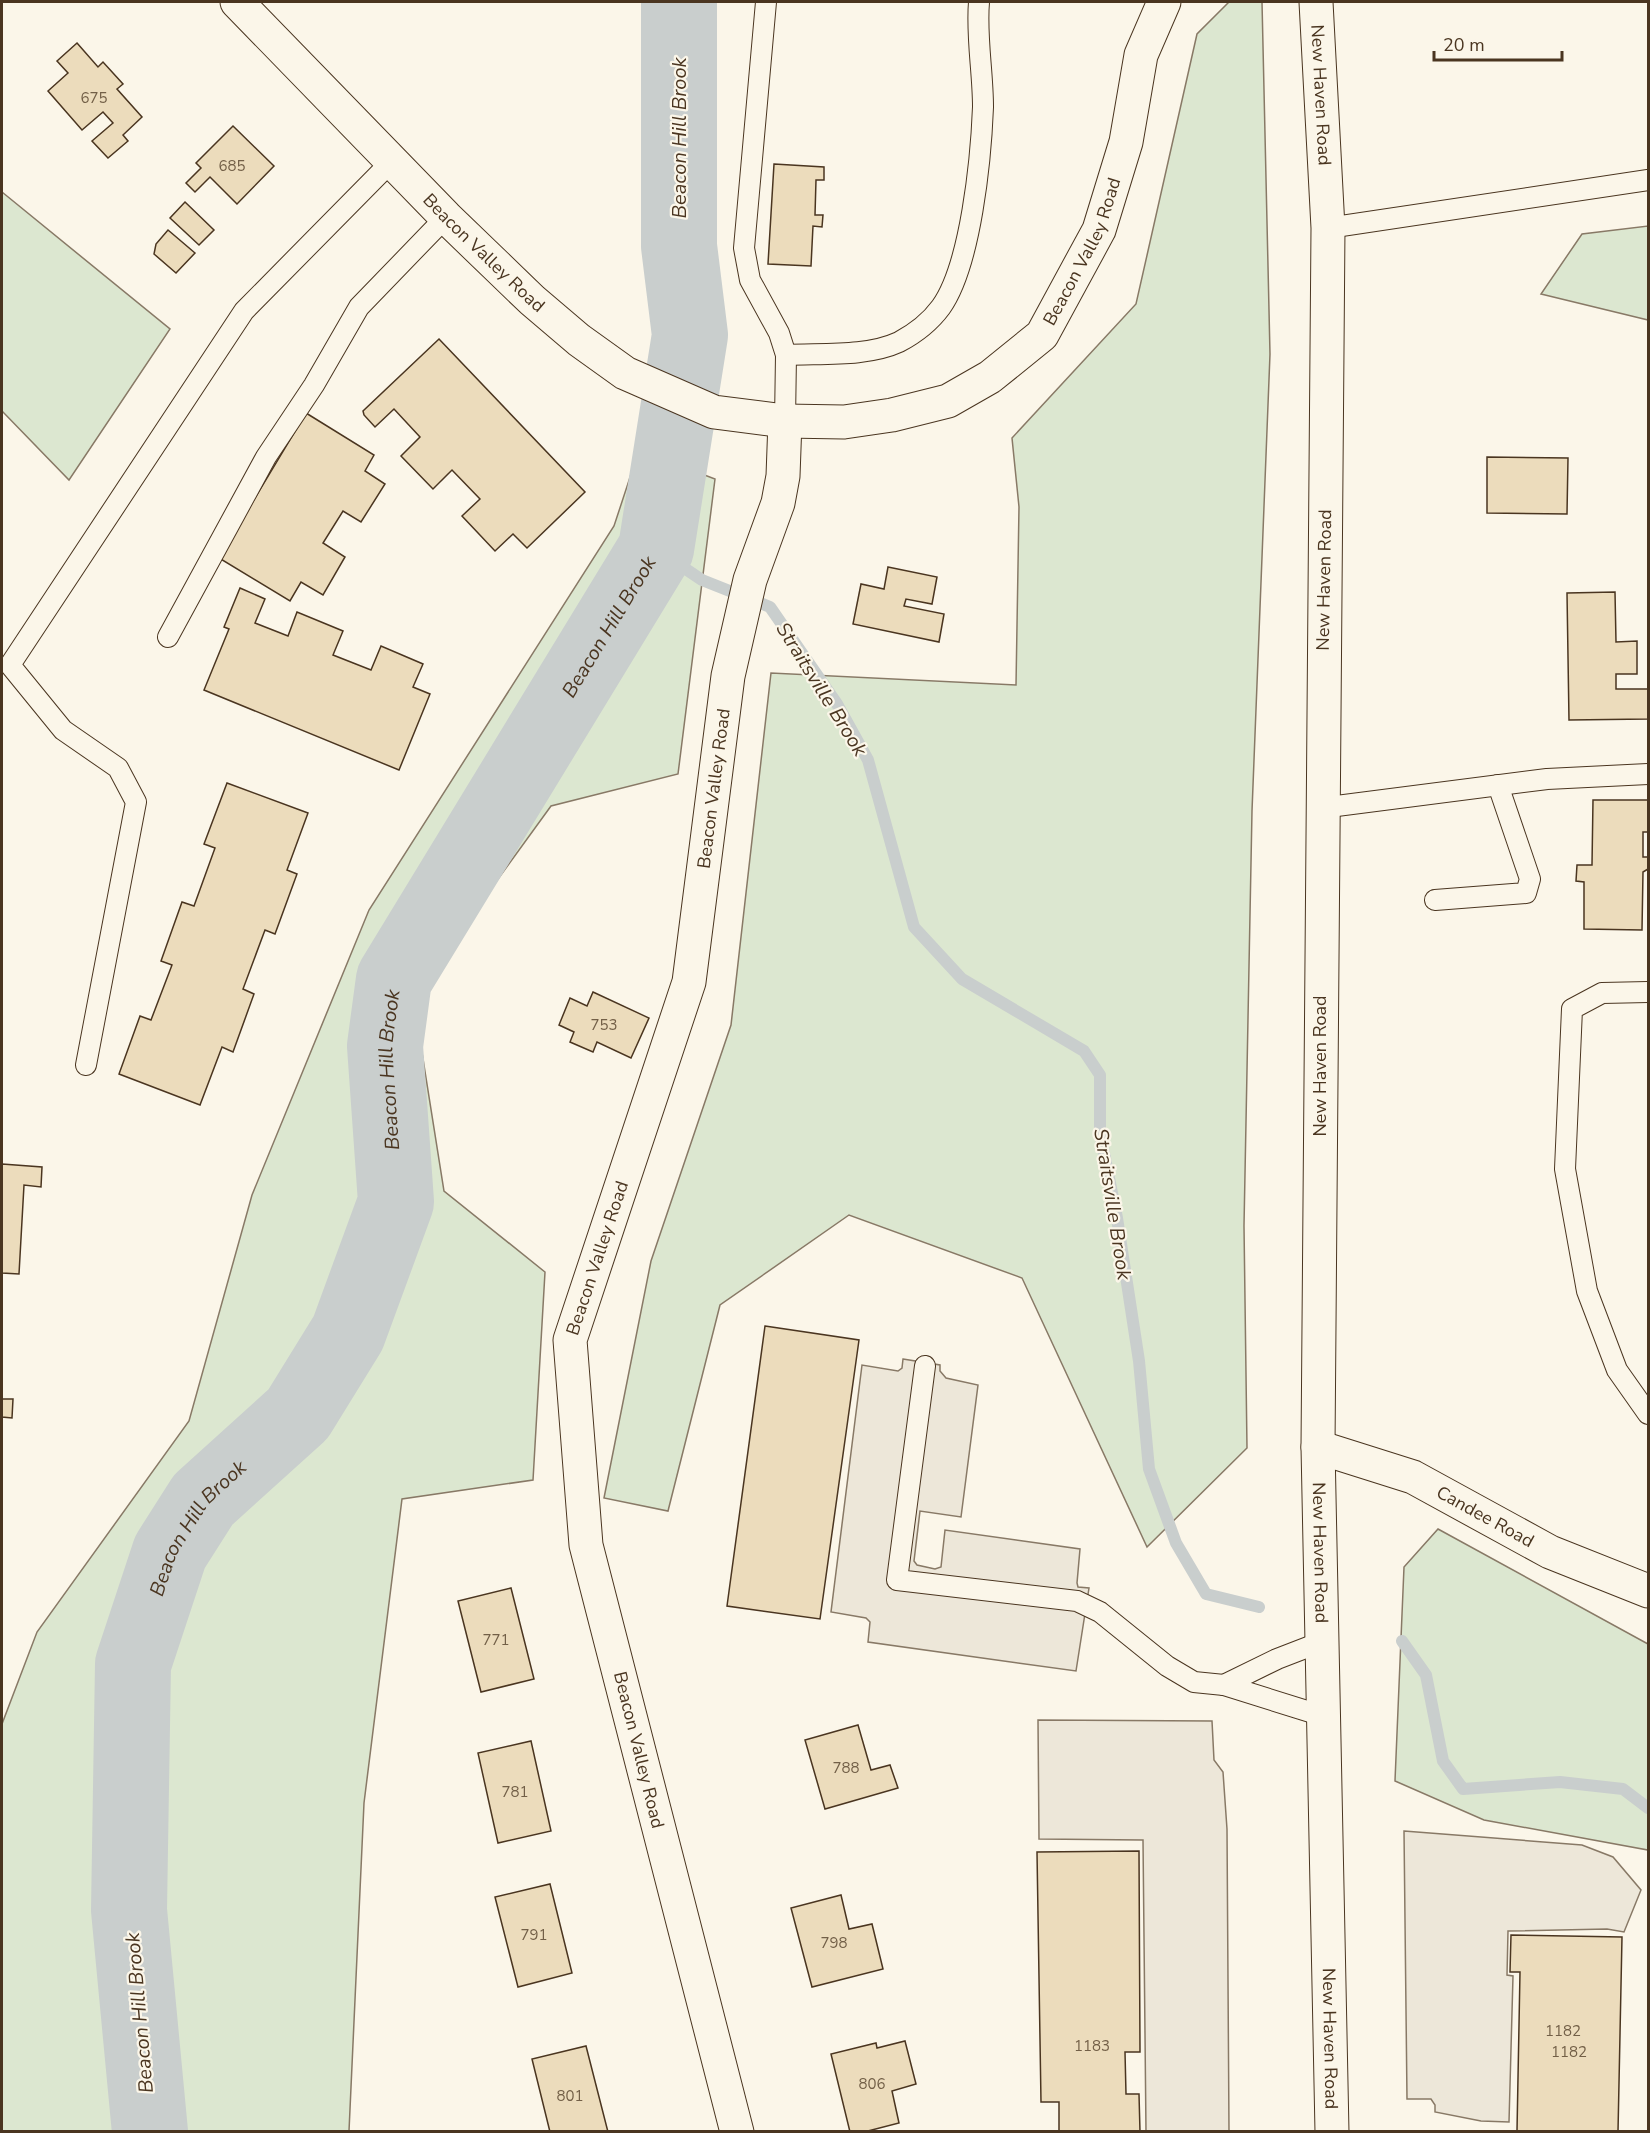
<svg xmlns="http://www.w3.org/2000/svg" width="1650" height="2133" font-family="'Nunito Sans',sans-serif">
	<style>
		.green { fill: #dce7d0; stroke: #887966; stroke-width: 1.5 }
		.parking { fill: #ede7d9; stroke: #887966; stroke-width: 1.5 }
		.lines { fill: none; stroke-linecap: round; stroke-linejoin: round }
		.stream { stroke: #c9cecd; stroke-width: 12 }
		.river { stroke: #c9cecd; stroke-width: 76 }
		.building { fill: #ecdcbc; stroke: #4a3520; stroke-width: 1.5 }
		.service-casing { stroke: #4a3520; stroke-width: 22 }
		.minor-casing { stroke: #4a3520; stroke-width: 35 }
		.tertiary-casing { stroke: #4a3520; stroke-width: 35 }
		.primary-casing { stroke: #4a3520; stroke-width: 35 }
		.service { stroke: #fbf6e9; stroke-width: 20 }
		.minor { stroke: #fbf6e9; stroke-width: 33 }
		.tertiary { stroke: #fbf6e9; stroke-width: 33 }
		.primary { stroke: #fbf6e9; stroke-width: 33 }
		.labels { text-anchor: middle; stroke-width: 4.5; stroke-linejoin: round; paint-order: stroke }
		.number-label { font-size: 15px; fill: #725f47 }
		.street-label { font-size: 18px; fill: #4a3520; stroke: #fbf6e9 }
		.water-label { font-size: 20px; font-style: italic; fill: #4a3520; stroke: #fbf6e9 }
	</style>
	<rect width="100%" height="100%" fill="#fbf6e9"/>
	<!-- green -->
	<g class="green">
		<polygon points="1229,2 1262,2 1270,354 1252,811 1244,1226 1247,1448 1147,1547 1022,1278 849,1215 720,1305 668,1511 604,1498 651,1261 731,1025 771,673 1016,685 1019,507 1012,438 1136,304 1197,34"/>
		<polygon points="2,192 170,329 69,480 2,411"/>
		<polygon points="1648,226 1648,320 1541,294 1582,234"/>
		<polygon points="639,450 715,479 678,774 551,806 413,996 444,1191 545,1272 533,1480 402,1499 364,1803 349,2131 2,2131 2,1724 37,1632 189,1421 252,1195 369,910 614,526"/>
		<polygon points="1438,1529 1648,1644 1648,1850 1484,1820 1395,1781 1404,1567"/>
	</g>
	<!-- parking -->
	<g class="parking">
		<polygon points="903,1359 940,1365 940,1371 946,1378 978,1385 961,1517 920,1511 914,1561 917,1565 935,1569 941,1567 945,1530 1080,1549 1077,1583 1078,1587 1089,1588 1076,1671 868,1642 870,1622 866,1618 831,1612 862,1365 898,1371 902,1368"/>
		<polygon points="1038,1720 1212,1721 1214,1760 1223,1772 1227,1829 1229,2131 1146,2131 1143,1840 1039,1839"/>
		<polygon points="1404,1831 1582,1845 1613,1857 1641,1890 1624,1932 1607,1929 1508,1931 1507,1975 1513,1976 1509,2122 1481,2121 1435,2112 1435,2105 1431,2099 1407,2099"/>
	</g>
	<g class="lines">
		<!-- stream -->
		<g class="stream">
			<polyline points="656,549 702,580 770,607 837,704 868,760 914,927 962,979 1084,1051 1100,1075 1100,1133 1117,1218 1139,1361 1149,1469 1176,1543 1206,1594 1259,1607"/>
			<polyline points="1402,1641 1426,1675 1443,1761 1463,1789 1560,1782 1623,1789 1648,1808"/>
		</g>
		<!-- river -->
		<path class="river" id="s1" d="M150,2132l-21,-222 4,-246 37,-112 33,-52 95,-86 50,-81 48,-131 -11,-156 9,-67 262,-430 34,-214 -11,-89v-244"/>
	</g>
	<!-- building -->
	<g class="building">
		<polygon points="77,43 98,67 103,62 123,84 117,89 142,117 123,135 128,141 108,158 92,141 113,123 103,112 82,130 48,91 68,73 57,61"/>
		<polygon points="233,126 274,166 237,204 210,177 195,192 186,183 201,168 196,163"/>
		<polygon points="774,164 824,167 824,180 816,180 815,215 823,215 822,227 813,226 811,266 768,264"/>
		<polygon points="185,202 214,230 199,245 170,218"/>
		<polygon points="168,230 195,253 176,273 154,254 156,244"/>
		<polygon points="439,339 585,492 527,548 513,534 495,551 462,516 480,499 452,470 433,489 401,456 420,437 394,409 375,427 364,415 363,411"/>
		<polygon points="306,413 374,455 365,471 385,484 361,522 343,511 323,543 345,557 323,595 301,582 290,601 219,558"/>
		<polygon points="1487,457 1568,458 1567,514 1487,513"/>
		<polygon points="888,567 937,577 932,604 906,599 904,606 944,614 939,642 853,624 861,584 884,589"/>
		<polygon points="240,588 265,599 255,623 288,636 297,612 343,631 333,655 371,670 381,646 423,664 413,687 430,694 399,770 204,690 229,629 224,627"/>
		<polygon points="1615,592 1616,642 1637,641 1637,674 1616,674 1616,689 1648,689 1648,719 1569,720 1567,593"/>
		<polygon points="227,783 308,813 287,870 297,874 275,934 265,930 243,989 254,994 233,1052 222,1047 200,1105 119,1074 140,1016 151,1020 172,965 161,961 182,902 194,906 215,848 204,844"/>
		<polygon points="1593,800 1648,800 1648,832 1643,832 1643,857 1648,857 1648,869 1643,872 1642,930 1584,929 1584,882 1576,881 1577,865 1592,865"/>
		<polygon points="593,992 649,1018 631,1058 597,1042 593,1052 570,1042 574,1032 559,1025 570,998 587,1006"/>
		<polygon points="2,1164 42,1167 41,1187 24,1185 19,1274 2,1273"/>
		<polygon points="765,1326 859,1340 820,1619 727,1606"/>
		<polygon points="2,1399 13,1399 12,1418 2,1417"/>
		<polygon points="511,1588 534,1679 481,1692 458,1601"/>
		<polygon points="858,1725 871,1770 890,1765 898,1788 825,1809 805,1740"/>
		<polygon points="531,1741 551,1831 498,1843 478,1753"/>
		<polygon points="1139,1851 1140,2052 1125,2052 1126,2094 1139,2094 1140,2132 1059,2132 1059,2102 1041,2102 1037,1852"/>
		<polygon points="550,1884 572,1973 518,1987 495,1897"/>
		<polygon points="841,1895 849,1929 872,1924 883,1969 812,1987 791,1908"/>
		<polygon points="1511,1935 1622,1937 1618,2132 1517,2131 1520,1972 1510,1972"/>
		<polygon points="905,2041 916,2084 892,2091 899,2123 864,2132 850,2132 831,2054 876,2043 877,2048"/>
		<polygon points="586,2046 608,2132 550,2132 532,2059"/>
	</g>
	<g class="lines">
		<defs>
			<g id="service">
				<polyline points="766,2 744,248 750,280 779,333 786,355 785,421"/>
				<polyline points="1328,228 1648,180"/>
				<path d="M786,355c35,-2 81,2 113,-13 17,-9 31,-20 42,-35 30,-42 40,-149 42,-200 0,-35 -7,-71 -4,-105"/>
				<polyline points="168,637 266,457 314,385 359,307 446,217"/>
				<polyline points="1321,808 1547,779 1648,774"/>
				<polyline points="1435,900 1526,893 1530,879 1498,785"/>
				<polyline points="1648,992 1602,993 1572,1009 1565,1169 1587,1291 1617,1370 1648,1414"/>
				<polyline points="86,1065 136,802 118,768 63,730 10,665 244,311 392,161"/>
				<polyline points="925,1366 897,1580 1077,1601 1100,1612 1167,1666 1194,1682 1224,1685 1323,1716"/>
				<polyline points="1224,1685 1277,1659 1321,1642"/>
			</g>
			<g id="minor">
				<path id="s2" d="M737,2132l-151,-587 -16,-205 119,-358 39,-306 22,-96 28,-77 5,-27 2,-55"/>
			</g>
			<g id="tertiary">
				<path id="s3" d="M237,2l209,215 86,83 47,40 46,33 89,39 71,9 59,1 48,-7 56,-14 42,-24 52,-42 57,-105 27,-88 15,-87 23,-53"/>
				<path id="s4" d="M1318,1447l95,30 137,75 98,39"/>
			</g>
			<g id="primary">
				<path id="s5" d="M1316,2l12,226 -10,1219 14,685"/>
			</g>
		</defs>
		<!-- service casing -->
		<use href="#service" class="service-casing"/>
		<!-- minor casing -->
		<use href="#minor" class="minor-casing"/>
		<!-- tertiary casing -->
		<use href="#tertiary" class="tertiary-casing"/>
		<!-- primary casing -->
		<use href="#primary" class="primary-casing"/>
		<!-- service -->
		<use href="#service" class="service"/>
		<!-- minor -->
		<use href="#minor" class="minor"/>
		<!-- tertiary -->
		<use href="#tertiary" class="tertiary"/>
		<!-- primary -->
		<use href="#primary" class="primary"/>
	</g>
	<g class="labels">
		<!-- number labels -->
		<g class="number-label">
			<text x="94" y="103">675</text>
			<text x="232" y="171">685</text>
			<text x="604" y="1030">753</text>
			<text x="496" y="1645">771</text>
			<text x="846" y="1773">788</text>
			<text x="515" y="1797">781</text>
			<text x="534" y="1940">791</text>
			<text x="834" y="1948">798</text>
			<text x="1563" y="2036">1182</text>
			<text x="1092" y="2051">1183</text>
			<text x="1569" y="2057">1182</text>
			<text x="872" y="2089">806</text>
			<text x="570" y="2101">801</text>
		</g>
		<!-- street labels -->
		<g class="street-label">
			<text dy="6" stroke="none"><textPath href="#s5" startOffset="93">New Haven Road</textPath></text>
			<text dy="6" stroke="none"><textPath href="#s3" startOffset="1080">Beacon Valley Road</textPath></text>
			<text dy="6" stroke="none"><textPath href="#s3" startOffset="352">Beacon Valley Road</textPath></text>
			<text transform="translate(1324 580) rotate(-89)" y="6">New Haven Road</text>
			<text dy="6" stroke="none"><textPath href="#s2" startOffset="1384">Beacon Valley Road</textPath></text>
			<text transform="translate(1320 1066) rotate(-90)" y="6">New Haven Road</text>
			<text dy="6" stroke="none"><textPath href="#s2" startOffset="898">Beacon Valley Road</textPath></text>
			<text dy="6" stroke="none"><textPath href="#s4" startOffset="182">Candee Road</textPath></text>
			<text dy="6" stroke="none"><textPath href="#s5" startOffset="1551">New Haven Road</textPath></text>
			<text transform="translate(639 1750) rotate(76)" y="6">Beacon Valley Road</text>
			<text dy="6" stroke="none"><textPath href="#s5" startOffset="2037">New Haven Road</textPath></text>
		</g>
		<!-- water labels -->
		<g class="water-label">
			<text transform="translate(679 138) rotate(-90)" y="7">Beacon Hill Brook</text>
			<text dy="7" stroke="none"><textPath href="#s1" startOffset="1648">Beacon Hill Brook</textPath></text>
			<text transform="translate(822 689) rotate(58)" y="7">Straitsville Brook</text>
			<text dy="7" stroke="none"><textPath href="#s1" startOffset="1144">Beacon Hill Brook</textPath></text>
			<text transform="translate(1113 1204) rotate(81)" y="7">Straitsville Brook</text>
			<text dy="7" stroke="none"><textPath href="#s1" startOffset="622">Beacon Hill Brook</textPath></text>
			<text transform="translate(139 2013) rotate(-95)" y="7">Beacon Hill Brook</text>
		</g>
	</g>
	<!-- border -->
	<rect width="1650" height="2133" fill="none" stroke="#4a3520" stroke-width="6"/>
	<!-- scale -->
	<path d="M1434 51v9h128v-9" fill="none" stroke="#4a3520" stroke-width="3"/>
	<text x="1443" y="51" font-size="18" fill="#4a3520" stroke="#fbf6e9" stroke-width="4.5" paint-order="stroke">20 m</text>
</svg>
